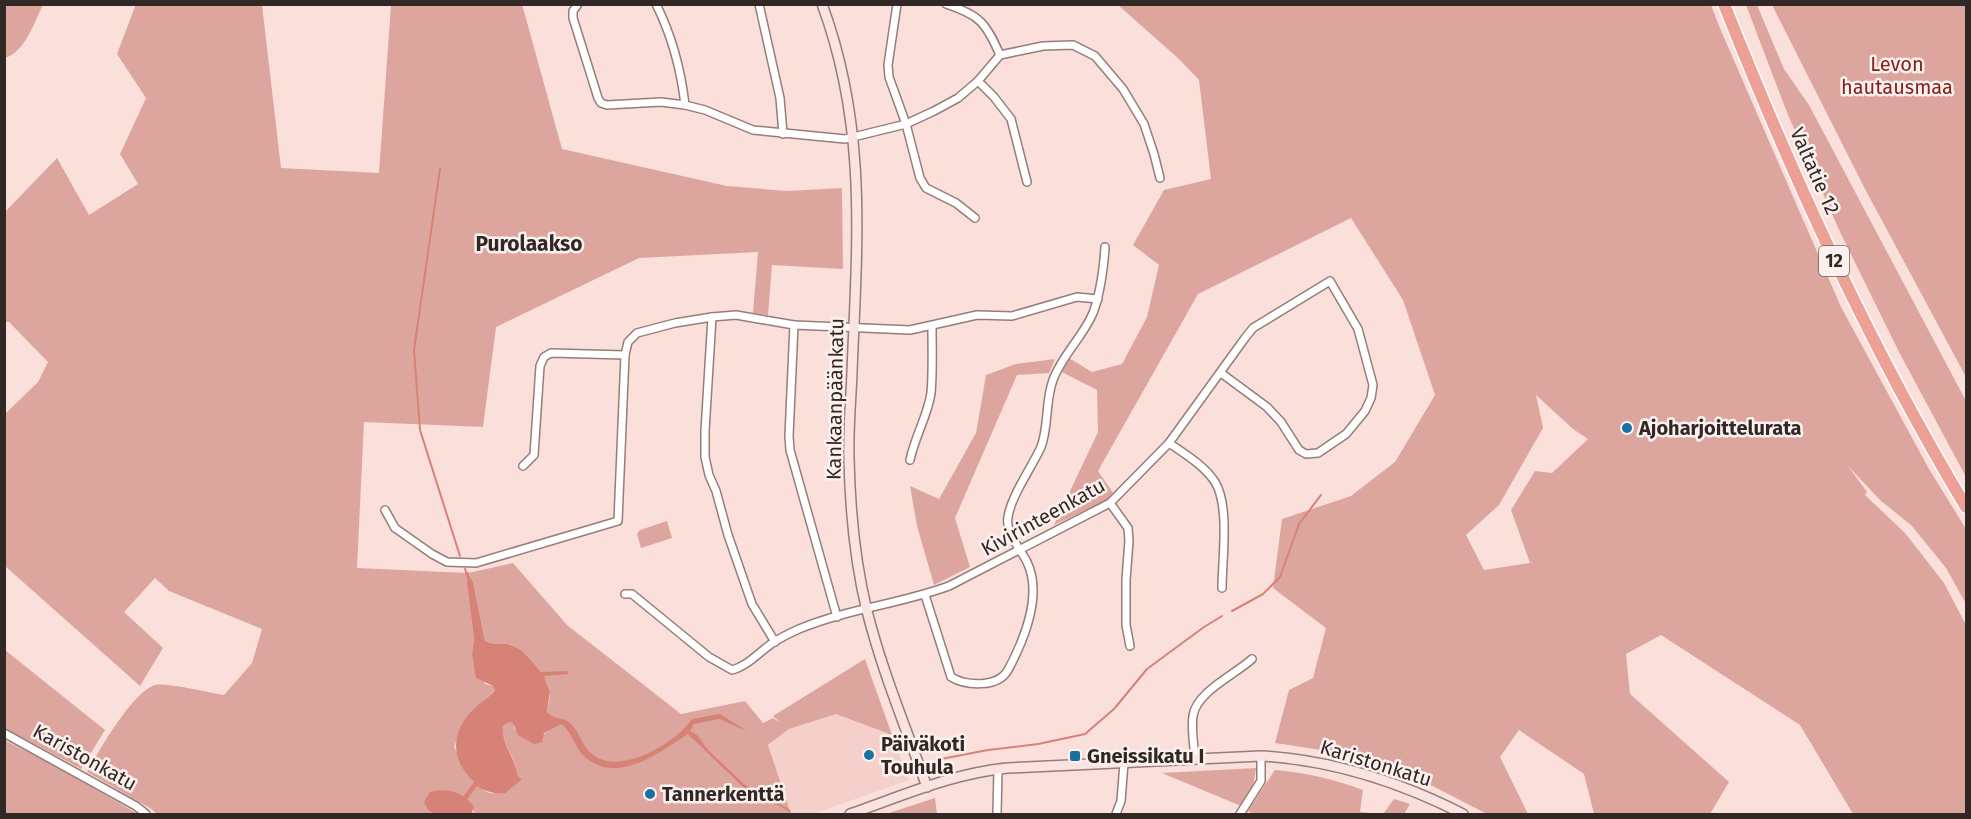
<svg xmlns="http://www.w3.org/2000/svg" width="1971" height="819" font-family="'Fira Sans',sans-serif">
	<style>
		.built { fill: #f5d0ca }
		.green { fill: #dca69e; fill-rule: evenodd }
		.water { fill: #d78276 }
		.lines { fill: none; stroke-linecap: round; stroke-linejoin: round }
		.stream { stroke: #d78276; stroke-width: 2 }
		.street-casing { stroke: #967d79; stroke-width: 10 }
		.secondary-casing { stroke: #967d79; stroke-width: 12 }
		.highway-casing { stroke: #fff; stroke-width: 15 }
		.street { stroke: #fff; stroke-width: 7 }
		.secondary { stroke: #fae3e0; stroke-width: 9 }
		.highway { stroke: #eda196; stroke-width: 12 }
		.poi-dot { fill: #1971a1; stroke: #fcf1ef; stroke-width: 2 }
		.labels { text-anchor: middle; stroke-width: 5; stroke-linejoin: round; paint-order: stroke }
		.shield { fill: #fcf1ef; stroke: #6e6462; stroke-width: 1.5 }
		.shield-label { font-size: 18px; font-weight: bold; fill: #312725 }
		.park-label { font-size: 20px; fill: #862119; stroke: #fcf1ef }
		.street-label { font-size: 20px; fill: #312725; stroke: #fcf1ef }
		.poi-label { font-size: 20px; font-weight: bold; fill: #312725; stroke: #fcf1ef; text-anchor: start }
		.neighbourhood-label { font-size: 21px; font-weight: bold; fill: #312725; stroke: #fcf1ef }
	</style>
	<rect width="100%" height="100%" fill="#fbdfdb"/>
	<!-- built -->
	<polygon class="built" points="836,714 892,735 909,780 813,814 791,814 768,746 789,729"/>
	<!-- green -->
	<g class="green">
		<path d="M5,4l38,1c-9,17 -17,46 -38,53z"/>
		<path d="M136,4l126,1 19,163 98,5 12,-168 131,-1 40,145 165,37 60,5 55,-3 1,81 -71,-4 -4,50 -15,-2 5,-61 -119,6 -143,69 -13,100 -119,-5 -7,146 111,5 45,-10 54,62 114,89 64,-13 18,22 10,-5 8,5 -8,-7 92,-57 27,76 -56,-21 -47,15 -21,16 23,69h-316l-9,-15 11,-14c5,3 8,7 13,8 9,2 27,-7 31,-14l-3,-1c-1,-19 -17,-34 -15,-52l7,-4 4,3 1,5 29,4 9,-7 -2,-11 -4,-4c1,-6 3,-13 3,-19 -1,-16 -26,-46 -42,-49 -9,-2 -14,2 -23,-3l-12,-59 -4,-8 -2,10 7,55 -2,14 13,31 8,2 2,4 -32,34 -9,23 20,35 -11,14 -34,15 5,3h-277l-7,-6 -63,-36c11,-20 46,-81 68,-87 10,-3 56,8 69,10l28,-32 10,-34 -93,-38 -14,-13 -31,34 39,36 -23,38 -135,-120v-152l33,-32 10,-20 -39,-40h-4l-1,-109 53,-55 32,57 49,-31 -18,-30 26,-56 -29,-44z"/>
		<path d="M1118,5h593l8,21 122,281 88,162 37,60v75l-20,-36 -34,-42 -32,-26 -32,-34 19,26 -2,3 40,38 39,50 22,42v189h-113l-53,-89 -139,-90 -35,19 4,40 99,88 -19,32h-116l-10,-40 -65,-44 -19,27 28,57h-41l-74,-38 -79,-24 -59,-9 14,-53 24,-12 13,-50 -53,-40 9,-69 69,-23 44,-34 40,-67 -32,-95 -52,-82 -153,76 -100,177 15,22 -6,7 -53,25 44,-93 -1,-42 -35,-18 7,-14 23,14 30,-8 25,-47 12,-52 -26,-20 31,-55 47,-11 -12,-99 -20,-21zM1536,395l37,34 15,10 -36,34 -17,-2 -24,39 19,53 -46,7 -18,-35 33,-30 44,-77z"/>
		<polygon points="1746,5 1757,5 1784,69 1809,105 1966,401 1966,477 1899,352 1841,234 1788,115"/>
		<polygon points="1772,5 1966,5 1966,377 1865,189"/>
		<polygon points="1055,359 1049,373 1017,375 955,518 970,567 934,585 917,526 910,486 939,499 976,433 986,375 1016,364"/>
		<polygon points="667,521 672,538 641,548 637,534 640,530"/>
		<polygon points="5,650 105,730 81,769 5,728"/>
		<polygon points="4,740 52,764 138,814 5,814"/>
		<polygon points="1256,768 1253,788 1241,806 1162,773"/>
		<path d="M1275,770c32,3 59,9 88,20l-3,22 22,2h-129l-5,-3z"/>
		<polygon points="935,798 937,814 886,814"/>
		<polygon points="1394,799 1410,804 1404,814 1383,814"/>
	</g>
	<!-- water -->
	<path class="water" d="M468,573l5,9 12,59c9,5 15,1 23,3 14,3 25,18 33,28l26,-1 2,3 -25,2 6,15 -3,21c7,8 18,5 24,12 9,9 11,22 21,30 27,23 84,-11 100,-35l28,-5 28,18 -28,-13 -26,5 -4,7 7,4 11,15 36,34 46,26 1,3 -29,-18 -19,-8 -55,-53c-28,18 -70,51 -102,24 -11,-9 -14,-27 -25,-34l-17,9 -2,9 -8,2 -16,-9 -4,-10 -4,-3 -7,4c-2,18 13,33 15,51l4,2c-5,6 -11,8 -16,14 -13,1 -19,-1 -29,-7l-10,13 7,7 -2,6 3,2h-41l-5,-3 -5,-9 6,-10c12,-3 23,-2 33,4l11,-14c-26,-25 -23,-53 4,-77 6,-5 12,-8 17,-15l-2,-4 -17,-8 -4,-25 2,-14 -7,-55z"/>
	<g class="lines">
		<!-- stream -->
		<g class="stream">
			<polyline points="440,169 414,350 420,430 460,556"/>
			<polyline points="465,569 468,578 468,573"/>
			<polyline points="1232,611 1263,594 1280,577 1299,524 1321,495"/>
			<polyline points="933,766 941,759 988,750 1038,744 1085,734 1114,709 1147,669 1204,627 1222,616"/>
		</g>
		<defs>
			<g id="street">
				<polyline points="578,4 573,11 573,18 598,98 601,103 607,105 661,102 685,105 705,110 753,130 845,139 906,124 934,111 958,98 978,81 1000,55 1043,46 1073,45 1095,56 1123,89 1144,124 1154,154 1160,178"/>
				<path d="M656,4c16,32 25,66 29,101"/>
				<polyline points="759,4 780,98 783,134"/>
				<polyline points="897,4 888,65 889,77 906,124 920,178 926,188 956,203 975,218"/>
				<path d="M946,4c34,11 40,19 54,51"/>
				<polyline points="978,81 994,97 1011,119 1027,182"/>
				<polyline points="712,317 705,431 705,457 709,475 716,491 728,535 752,604 775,642"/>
				<polyline points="794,325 789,436 790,450 837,617"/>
				<path d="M1169,443c16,11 36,23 46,39 15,24 7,78 7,106"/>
				<path d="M910,460c5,-24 18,-45 21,-67 2,-22 1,-45 1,-66"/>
				<polyline points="523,466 534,455 540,366 544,357 551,353 625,355"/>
				<polyline points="1110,503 1128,528 1129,541 1126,580 1126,625 1130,646"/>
				<polyline points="385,510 395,528 432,554 447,562 476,563 618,521 625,355 628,342 637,333 675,323 712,317 736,315 794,325 910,330 977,315 1012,316 1077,297 1098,299"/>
				<path d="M625,594h7l77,63 23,13c16,-4 28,-19 42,-28 8,-5 16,-9 25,-13 48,-20 101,-25 150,-43l161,-83 59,-60 76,-105 8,-10 77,-47 28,48 15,56 -2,13 -6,13 -19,23 -28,19 -12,1 -7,-4 -18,-28 -14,-15 -46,-34"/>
				<path d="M925,595l26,82c15,9 47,11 57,-7 16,-30 35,-75 19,-108 -7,-14 -22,-29 -19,-45 3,-21 24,-50 33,-70 8,-21 4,-46 12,-67 9,-25 30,-43 40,-67 7,-18 11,-47 12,-66"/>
				<polyline points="4,733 136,806 146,814"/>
				<path d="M1195,759c-1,-14 -4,-30 -2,-43 3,-24 43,-42 59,-57"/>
				<polyline points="997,814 998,769"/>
				<polyline points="1116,814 1121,801 1124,763"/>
				<polyline points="1240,814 1261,781 1261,756"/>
			</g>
			<g id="secondary">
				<path d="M822,4c46,124 35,240 30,368 -1,28 -4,57 -3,86 1,50 6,104 18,153 15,60 39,117 60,176"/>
				<path d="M850,814c52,-18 103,-41 158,-46l253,-12c72,4 139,26 202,58"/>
			</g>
			<path id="highway" d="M1724,4c69,174 146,343 242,503"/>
		</defs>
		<!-- street casing -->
		<use href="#street" class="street-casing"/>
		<!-- secondary casing -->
		<use href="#secondary" class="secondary-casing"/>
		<!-- highway casing -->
		<use href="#highway" class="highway-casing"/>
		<!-- street -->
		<use href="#street" class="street"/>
		<!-- secondary -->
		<use href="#secondary" class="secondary"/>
		<!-- highway -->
		<use href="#highway" class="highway"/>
	</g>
	<!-- markers -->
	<g class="poi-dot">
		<circle cx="1627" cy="428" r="6"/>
		<circle cx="869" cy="755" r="6"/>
		<rect x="1069" y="750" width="12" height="12" rx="3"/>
		<circle cx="650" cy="794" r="6"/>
	</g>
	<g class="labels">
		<!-- shield labels -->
		<rect class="shield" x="1819" y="246" width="30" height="30" rx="4.5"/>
		<g class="shield-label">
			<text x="1834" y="267">12</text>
		</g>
		<!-- park labels -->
		<g class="park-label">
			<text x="1897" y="71">Levon<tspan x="1897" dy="23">hautausmaa</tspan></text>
		</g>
		<!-- street labels -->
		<g class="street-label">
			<text transform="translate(1815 171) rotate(66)" y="7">Valtatie 12</text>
			<text transform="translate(835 399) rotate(-89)" y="7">Kankaanpäänkatu</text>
			<text transform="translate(1043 517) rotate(-29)" y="7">Kivirinteenkatu</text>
			<text transform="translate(85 757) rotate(29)" y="7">Karistonkatu</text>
			<text transform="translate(1376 763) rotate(17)" y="7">Karistonkatu</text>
		</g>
		<!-- poi labels -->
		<g class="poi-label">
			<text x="1639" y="435">Ajoharjoittelurata</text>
			<text x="881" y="751">Päiväkoti<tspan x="881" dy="23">Touhula</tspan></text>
			<text x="1087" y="763">Gneissikatu I</text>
			<text x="662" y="801">Tannerkenttä</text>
		</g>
		<!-- neighbourhood labels -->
		<g class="neighbourhood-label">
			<text x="529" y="251">Purolaakso</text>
		</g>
	</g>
	<!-- border -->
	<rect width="1971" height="819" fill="none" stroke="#312725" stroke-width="12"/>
</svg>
